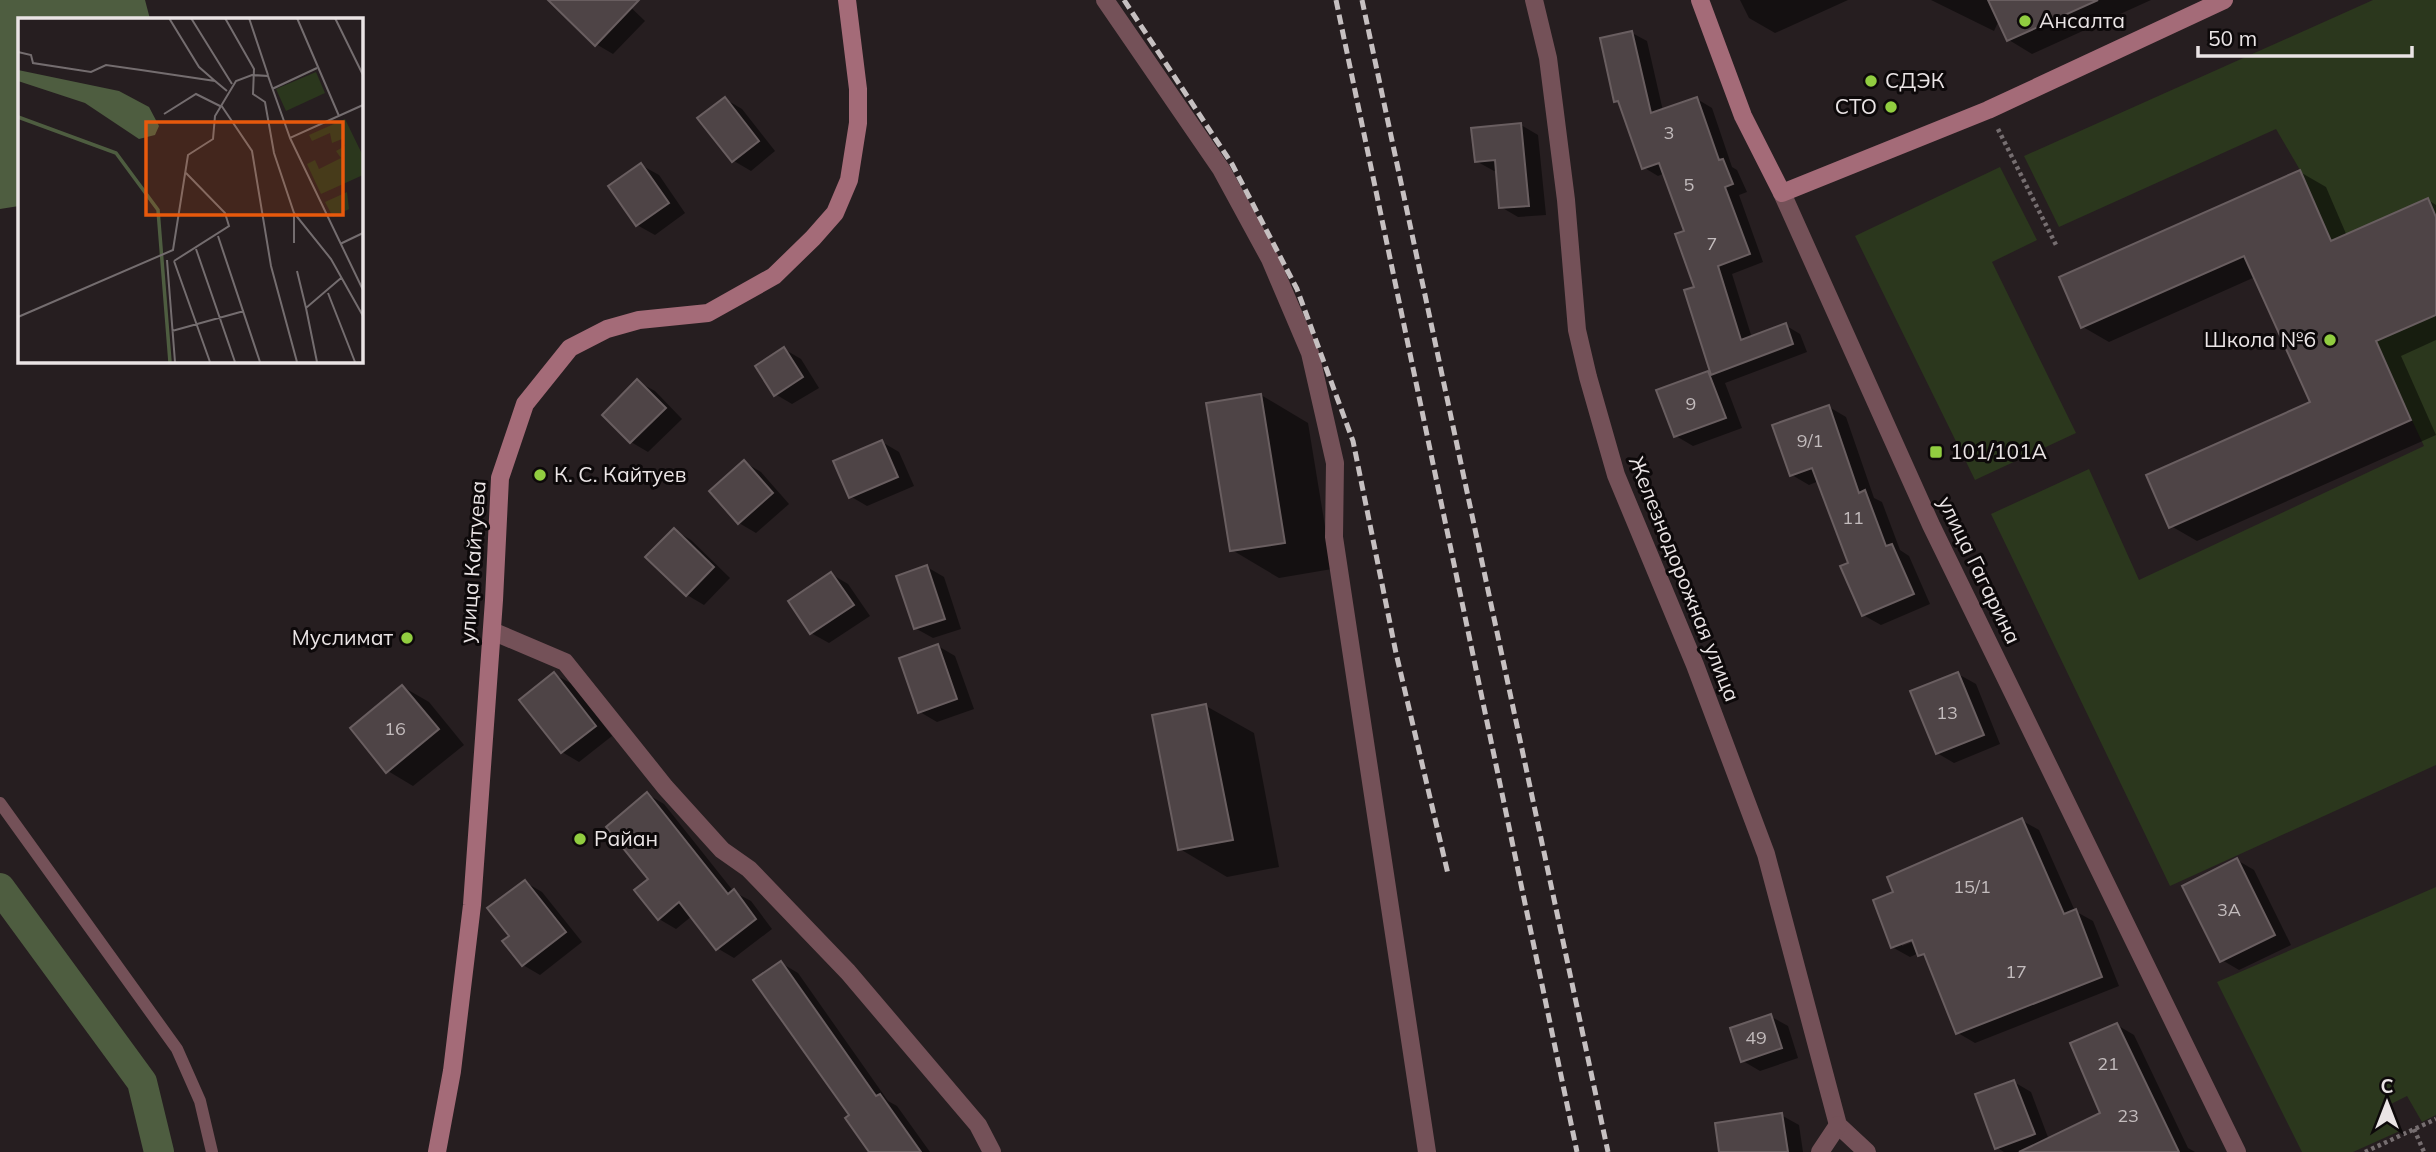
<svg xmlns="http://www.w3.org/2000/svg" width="2436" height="1152" font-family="Mulish,sans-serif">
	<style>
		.green { fill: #2b371d }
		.water { fill: #4e5d40 }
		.shadow { fill: #0007; fill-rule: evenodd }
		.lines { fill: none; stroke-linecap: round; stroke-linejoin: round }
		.canal { stroke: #4e5d40; stroke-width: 30 }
		.building { fill: #4e4446; stroke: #695e60; stroke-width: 2 }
		.path { stroke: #766e70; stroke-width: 4.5; stroke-dasharray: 3.5 3.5; stroke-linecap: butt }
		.service { stroke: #745158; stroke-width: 12 }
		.minor { stroke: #745158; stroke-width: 18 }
		.tertiary { stroke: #745158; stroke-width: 18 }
		.secondary { stroke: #a46b78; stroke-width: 18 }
		.rail { stroke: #c6c0c1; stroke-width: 5; stroke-dasharray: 10 5; stroke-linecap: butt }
		.poi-dot { fill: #91cd40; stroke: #0d090a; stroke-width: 2.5 }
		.labels { text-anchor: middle; stroke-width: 6; stroke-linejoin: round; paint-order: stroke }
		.number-label { font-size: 18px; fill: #c3bcbd }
		.poi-label { font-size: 21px; fill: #eae4e5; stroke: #0d090a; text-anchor: start }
		.street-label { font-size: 21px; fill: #eae4e5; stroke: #0d090a }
		.inset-river { fill: none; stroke: #4e5d40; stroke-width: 3.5 }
		.inset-road { fill: none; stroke: #746d6f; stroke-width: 2 }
		.view { fill: #e8590c; fill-opacity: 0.15; stroke: #e8590c; stroke-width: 3.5 }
		.inset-edge { fill: none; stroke: #eae4e5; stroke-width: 3.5 }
	</style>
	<rect width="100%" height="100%" fill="#261e20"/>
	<!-- green -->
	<g class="green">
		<polygon points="2373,0 2436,0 2436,217 2303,254 2322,220 2300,170 2276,129 2059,227 2024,156"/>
		<polygon points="2000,167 2037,240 1992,262 2076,433 1975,480 1855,236"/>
		<polygon points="2436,315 2436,765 2170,886 1991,514 2089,469 2139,580 2424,446 2388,369 2352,352"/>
		<polygon points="2436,887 2436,1115 2422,1122 2407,1096 2389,1105 2402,1130 2353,1152 2302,1152 2217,982"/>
	</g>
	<!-- water -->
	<polygon class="water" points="0,0 145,0 150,19 19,19 19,206 0,209"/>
	<!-- shadow -->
	<g class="shadow">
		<polygon points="557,0 623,0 645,21 613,54 596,44"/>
		<polygon points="1740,0 1848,0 1775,33 1749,18"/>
		<polygon points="1931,0 2151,0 2032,54 2009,40 1999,20 1994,31"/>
		<polygon points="1632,33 1647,41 1663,111 1697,99 1712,108 1732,167 1737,170 1747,192 1739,195 1763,262 1732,274 1752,338 1785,325 1800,334 1807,352 1725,383 1742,428 1693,446 1676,436 1708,373 1712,376 1686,291 1697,288 1686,232 1665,173 1658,176 1643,167 1621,103 1616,100"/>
		<polygon points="725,99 742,109 775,151 751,171 734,161 700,118"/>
		<polygon points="1521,125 1538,135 1546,215 1518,217 1501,207 1498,171 1494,171 1476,161"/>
		<polygon points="641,165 659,175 685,213 655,235 637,225"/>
		<polygon points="2300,172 2326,187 2347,236 2428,200 2436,205 2436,340 2401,356 2436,435 2197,541 2171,526 2312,403 2255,277 2109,342 2083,327"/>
		<polygon points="784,349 801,359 819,388 792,404 775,394"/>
		<polygon points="638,382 655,391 682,419 648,452 631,442"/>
		<polygon points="1261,395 1308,423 1332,569 1279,578 1232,550"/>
		<polygon points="1829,407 1846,417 1874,498 1882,502 1900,550 1909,556 1930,604 1881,625 1863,615 1851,564 1819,481 1809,485 1792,475"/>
		<polygon points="882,442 899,452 914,486 867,506 850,496"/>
		<polygon points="744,462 761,472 789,504 756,533 739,523"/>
		<polygon points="674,530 691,540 730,578 704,605 687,595"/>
		<polygon points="927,567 944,577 961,629 933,638 915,628"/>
		<polygon points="831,574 848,584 870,616 829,643 811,633"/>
		<polygon points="938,646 955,656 974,709 937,722 920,712"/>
		<polygon points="554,674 572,684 612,736 579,762 562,752"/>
		<polygon points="1958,674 1976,684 2000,744 1954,763 1937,753"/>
		<polygon points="403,687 429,702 464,745 413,786 388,771"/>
		<polygon points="1206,706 1254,733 1279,867 1227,877 1180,849"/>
		<polygon points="647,794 664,804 734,892 751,901 772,929 734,958 717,948 692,916 676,929 659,919 651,879"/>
		<path d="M2021,820l18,10 36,81 18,10 26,65 -144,57 -17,-10 -29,-73 -10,-7 -9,4 -18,-10 4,-54zM1919,935l2,4 -19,7v-4z"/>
		<polygon points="2237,860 2254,870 2291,945 2239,970 2222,960"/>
		<polygon points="525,882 542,892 582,942 540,975 523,965"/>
		<polygon points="781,963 798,973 888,1101 897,1106 930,1152 871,1152 852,1116"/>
		<polygon points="1770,1016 1788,1026 1798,1058 1760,1071 1743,1061"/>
		<polygon points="2117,1025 2134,1035 2188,1148 2195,1152 2004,1152 1996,1147 2014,1082 2031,1092 2049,1140 2103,1114"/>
		<polygon points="1781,1115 1799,1125 1803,1152 1721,1152"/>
	</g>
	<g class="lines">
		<!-- canal -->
		<polyline class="canal" points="0,888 142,1082 159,1152"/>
	</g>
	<!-- building -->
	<g class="building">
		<polygon points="548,0 639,0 595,46"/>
		<polygon points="1988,0 2098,0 2007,41"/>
		<polygon points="1632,31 1651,113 1697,97 1719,160 1723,159 1733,184 1725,187 1750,254 1718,266 1741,340 1786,323 1793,344 1711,375 1684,290 1694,287 1675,234 1684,231 1659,163 1642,169 1618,101 1614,102 1600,38"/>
		<polygon points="725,97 759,141 732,162 697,118"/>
		<polygon points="1521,123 1529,206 1499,208 1495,160 1475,162 1471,128"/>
		<polygon points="641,163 669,203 636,226 608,186"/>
		<polygon points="2300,170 2331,241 2428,198 2436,217 2436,315 2376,341 2411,420 2169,528 2146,475 2310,402 2244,256 2081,328 2059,277"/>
		<polygon points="784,347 803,377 774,396 755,366"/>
		<polygon points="1708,371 1726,418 1674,437 1656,390"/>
		<polygon points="637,379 666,408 630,443 602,415"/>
		<polygon points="1261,394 1285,543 1230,551 1206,403"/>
		<polygon points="1829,405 1859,493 1865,490 1886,546 1892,544 1914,594 1862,616 1840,566 1848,563 1812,468 1790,476 1772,425"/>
		<polygon points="882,440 898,477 849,498 833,461"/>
		<polygon points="744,460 773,493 738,524 709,491"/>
		<polygon points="674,528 714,567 686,596 645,557"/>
		<polygon points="927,565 945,619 914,629 896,576"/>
		<polygon points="831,572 854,605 810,634 788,601"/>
		<polygon points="938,644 957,699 918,713 899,658"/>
		<polygon points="554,672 596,726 561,753 519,700"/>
		<polygon points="1958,672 1984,735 1936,754 1910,691"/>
		<polygon points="402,685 439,729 386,773 350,728"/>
		<polygon points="1206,704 1233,840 1178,850 1152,715"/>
		<polygon points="647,792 728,894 734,889 756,919 716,950 679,902 658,920 634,890 648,879 606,827"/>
		<polygon points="2022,818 2064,914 2076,909 2102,977 1956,1034 1924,954 1918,956 1912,940 1891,948 1873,900 1893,892 1887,877"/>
		<polygon points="2237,858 2275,935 2220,962 2182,886"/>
		<polygon points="525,880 566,932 522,966 502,941 509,936 487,908"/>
		<polygon points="781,961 876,1096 880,1094 921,1152 869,1152 845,1118 849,1115 753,980"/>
		<polygon points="1771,1014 1782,1048 1741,1062 1730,1028"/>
		<polygon points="2117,1023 2179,1152 2019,1152 2100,1113 2070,1043"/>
		<polygon points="2014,1080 2035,1134 1995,1149 1975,1094"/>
		<polygon points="1782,1113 1788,1152 1719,1152 1715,1123"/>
	</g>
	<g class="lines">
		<!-- path -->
		<g class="path">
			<polyline points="1998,129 2056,245"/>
			<polyline points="2414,1129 2424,1152"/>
			<polyline points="2365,1152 2436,1119"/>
		</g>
		<!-- service -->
		<polyline class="service" points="0,803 177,1049 200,1101 212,1152"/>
		<!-- minor -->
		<g class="minor">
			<polyline points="1105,0 1221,169 1270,259 1310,353 1335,463 1334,537 1427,1152"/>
			<polyline points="1534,0 1548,58 1566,200 1577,330 1588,377 1616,475 1695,665 1766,854 1838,1125 1867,1152"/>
			<polyline points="492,631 565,662 665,787 722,850 749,869 848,972 978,1125 992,1152"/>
			<polyline points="1820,1152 1838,1125"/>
		</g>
		<!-- tertiary -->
		<polyline class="tertiary" points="1782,193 1931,525 2237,1152"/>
		<!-- secondary -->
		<g class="secondary">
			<polyline points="1700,0 1743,116 1782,193 1988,110 2224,0"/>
			<polyline points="437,1152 452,1071 472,905 494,600 500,478 525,404 570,348 607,329 639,320 708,313 774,276 813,238 835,213 849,180 858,123 858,89 847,0"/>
		</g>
		<!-- rail -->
		<g class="rail">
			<polyline points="1124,0 1232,164 1297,289 1353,441 1396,653 1448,874"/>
			<polyline points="1336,0 1577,1152"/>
			<polyline points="1362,0 1608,1152"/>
		</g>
	</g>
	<!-- markers -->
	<g class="poi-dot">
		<circle cx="2025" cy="21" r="7"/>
		<circle cx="1871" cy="81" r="7"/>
		<circle cx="1891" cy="107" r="7"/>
		<circle cx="2330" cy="340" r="7"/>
		<rect x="1929" y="445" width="14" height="14" rx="3.5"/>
		<circle cx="540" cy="475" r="7"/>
		<circle cx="407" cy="638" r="7"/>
		<circle cx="580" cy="839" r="7"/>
	</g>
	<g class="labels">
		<!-- number labels -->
		<g class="number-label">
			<text x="1669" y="139">3</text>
			<text x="1689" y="191">5</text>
			<text x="1712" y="250">7</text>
			<text x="1691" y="410">9</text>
			<text x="1810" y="447">9/1</text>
			<text x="1853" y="524">11</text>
			<text x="1947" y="719">13</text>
			<text x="395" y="735">16</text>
			<text x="1972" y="893">15/1</text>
			<text x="2229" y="916">3А</text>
			<text x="2016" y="978">17</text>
			<text x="1756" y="1044">49</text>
			<text x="2108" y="1070">21</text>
			<text x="2128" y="1122">23</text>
		</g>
		<!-- poi labels -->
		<g class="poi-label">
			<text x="2039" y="28">Ансалта</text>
			<text x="1885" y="88">СДЭК</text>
			<text x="1877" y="114" text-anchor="end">СТО</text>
			<text x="2316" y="347" text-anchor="end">Школа №6</text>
			<text x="1950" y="459">101/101А</text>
			<text x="554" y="482">К. С. Кайтуев</text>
			<text x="393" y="645" text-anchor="end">Муслимат</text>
			<text x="594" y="846">Райан</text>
		</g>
		<!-- street labels -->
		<g class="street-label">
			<text transform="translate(473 562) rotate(-86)" y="7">улица Кайтуева</text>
			<text transform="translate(1979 570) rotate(64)" y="7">улица Гагарина</text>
			<text transform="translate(1684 579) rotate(68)" y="7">Железнодорожная улица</text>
		</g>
	</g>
	<!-- overview -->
	<g transform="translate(18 18)">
		<rect width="345" height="345" fill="#261e20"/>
		<path d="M298,54l9,21 -39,18 -10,-22zM327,101l18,37v19l-42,19 -14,-30 8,-4 4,9 22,-11 -5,-7 9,-5 -3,-7 -10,4 -2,-10 -18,8 -3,-6zM329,174l2,17 -16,8 -8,-15z" fill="#2b371d"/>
		<path d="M0,52l101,21 30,16 10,19 -4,9 -16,4 -54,-36 -67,-22z" fill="#4e5d40"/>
		<path class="inset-river" d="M0,99l98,36 42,57 12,152"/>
		<path class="inset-road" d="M151,0l30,49 16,14M173,0l41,66M207,0l29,51 -1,25 12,8 9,51 20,60 37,46 32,57M231,0l19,57M279,0l42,98M317,0l28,57M0,34l13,3 2,8 58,9 15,-7 35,5 74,11 12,10M254,71l45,-21M203,87l31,46 19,115 26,96M146,96l32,-20 24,12M272,120l73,152M200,218l42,126M276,225v-30M322,226l23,-11M178,231l39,113M149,242l8,102M156,243l55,-35 -4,-13 -39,-40M156,243l36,101M279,253l9,37 35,-30M310,275l27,69M288,290l11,54M0,299l155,-67 15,-95 25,-16 2,-23 21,-35 16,-6 16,1 22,62 73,-33M154,313l72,-20"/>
		<path class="view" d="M128,104h197v93h-197z"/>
		<rect width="345" height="345" class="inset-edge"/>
	</g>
	<!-- north arrow -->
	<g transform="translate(2387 1103)" stroke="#0d090a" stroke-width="5" paint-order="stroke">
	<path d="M0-5L12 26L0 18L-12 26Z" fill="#eae4e5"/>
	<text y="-10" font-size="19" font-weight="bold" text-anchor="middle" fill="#eae4e5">С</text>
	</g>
	<!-- scale -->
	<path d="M2198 46v10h214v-10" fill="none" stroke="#eae4e5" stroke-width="3.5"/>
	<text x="2208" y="46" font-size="21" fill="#eae4e5" stroke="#0d090a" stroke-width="5" paint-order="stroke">50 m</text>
</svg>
